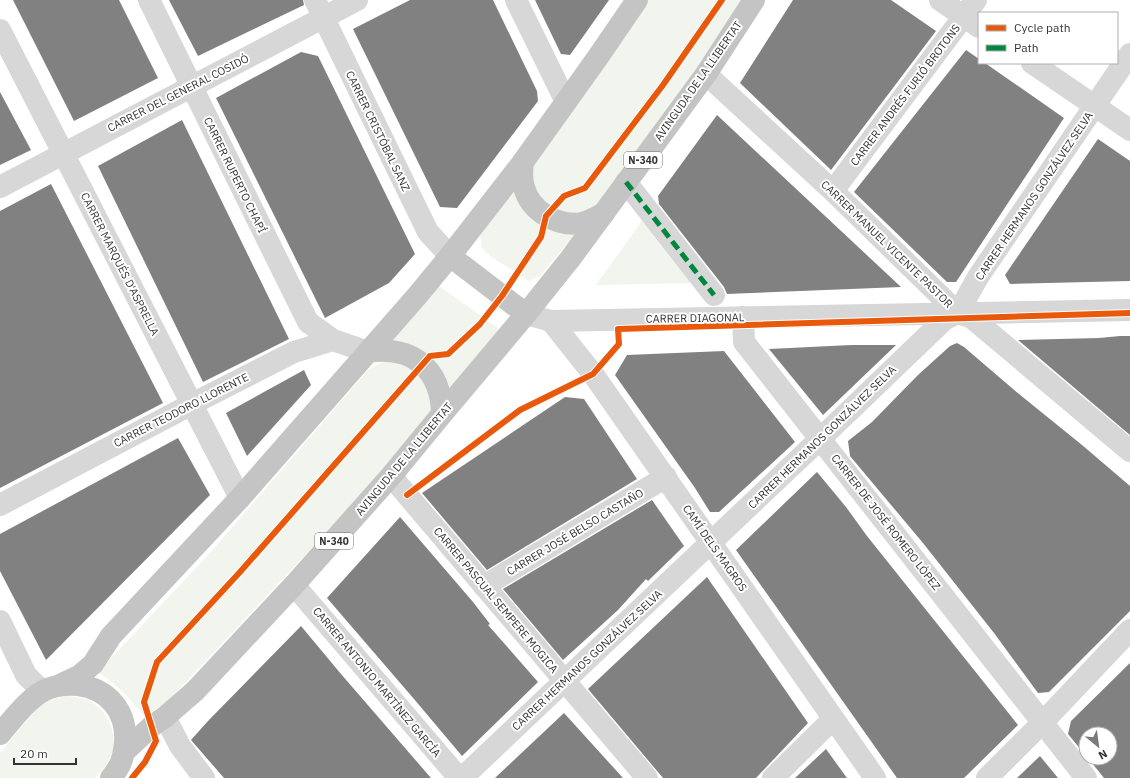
<svg xmlns="http://www.w3.org/2000/svg" width="1130" height="778" font-family="'IBM Plex Sans',sans-serif">
	<style>
		.green { fill: #f1f5ed }
		.building { fill: #818181 }
		.lines { fill: none; stroke-linecap: round; stroke-linejoin: round }
		.street { stroke: #d7d7d7; stroke-width: 22 }
		.highway { stroke: #c4c4c4; stroke-width: 22 }
		.quiet { stroke: #00873e; stroke-width: 5; stroke-dasharray: 10 5; stroke-linecap: butt }
		.cycleway-casing { stroke: #fff; stroke-width: 8 }
		.cycleway { stroke: #e8590c; stroke-width: 6 }
		.labels { text-anchor: middle; stroke-width: 4; stroke-linejoin: round; paint-order: stroke }
		.shield { fill: #fff; stroke: #707070; stroke-width: 1 }
		.shield-label { font-size: 10px; font-weight: bold; fill: #333 }
		.street-label { font-size: 11px; fill: #333; stroke: #fff }
	</style>
	<rect width="100%" height="100%" fill="#fff"/>
	<!-- green -->
	<g class="green">
		<polygon points="647,0 742,0 683,94 600,205 568,217 542,206 531,174 534,161"/>
		<polygon points="513,192 575,234 540,276 529,281 490,256 482,248 480,236 490,219"/>
		<polygon points="644,218 695,283 596,285"/>
		<polygon points="438,285 499,329 449,391 397,346 391,339"/>
		<path d="M407,361l21,23 3,29 -46,57 -218,232 -23,14c-13,-17 -28,-32 -46,-44l111,-118 159,-184 14,-8z"/>
		<path d="M64,696c7,0 14,1 21,3 21,8 33,32 27,54 -3,10 -10,18 -17,25h-95v-25c12,-14 30,-39 44,-49 6,-5 13,-6 20,-8z"/>
	</g>
	<!-- building -->
	<g class="building">
		<polygon points="13,0 119,0 158,78 74,121"/>
		<polygon points="169,0 303,0 304,5 198,56"/>
		<polygon points="410,0 493,0 537,91 538,101 457,208 440,207 353,29"/>
		<polygon points="535,0 609,0 570,55 561,54"/>
		<polygon points="793,0 891,0 936,31 831,170 740,83"/>
		<polygon points="966,50 979,59 979,63 985,63 1064,118 956,282 947,282 854,192"/>
		<polygon points="301,52 318,56 415,254 389,283 325,318 216,98"/>
		<polygon points="0,92 31,150 0,165"/>
		<polygon points="717,115 901,287 727,294 724,287 659,204 658,196"/>
		<polygon points="182,120 289,339 203,382 98,166"/>
		<polygon points="1098,139 1130,161 1130,281 1010,284 1005,275"/>
		<polygon points="51,184 163,403 0,488 0,211"/>
		<polygon points="1120,336 1130,336 1130,435 1018,340 1099,338"/>
		<polygon points="957,343 964,347 1019,394 1082,445 1130,486 1130,611 1049,692 1038,693 994,633 923,543 850,456 848,441 872,422 918,375 950,346"/>
		<polygon points="851,345 896,345 823,415 769,349"/>
		<polygon points="724,351 795,442 719,512 710,512 695,488 615,375 627,355"/>
		<polygon points="304,370 311,385 247,456 226,413"/>
		<polygon points="565,397 584,399 637,479 487,570 422,493"/>
		<polygon points="178,438 210,495 46,660 0,571 0,534"/>
		<polygon points="817,472 846,507 867,536 1018,725 964,778 897,778 736,550"/>
		<polygon points="652,500 684,546 648,581 646,579 618,610 563,660 503,589"/>
		<polygon points="400,517 473,602 490,624 488,625 538,682 462,756 414,699 327,598"/>
		<polygon points="707,577 808,723 756,778 663,778 588,689"/>
		<polygon points="301,626 341,674 431,778 224,778 191,740 208,721"/>
		<polygon points="1130,663 1130,778 1104,778 1088,758 1110,758 1110,734 1086,734 1086,756 1068,734 1071,721"/>
		<polygon points="564,713 623,778 495,778 530,745"/>
		<polygon points="826,749 847,778 795,778"/>
		<polygon points="1040,756 1058,778 1017,778"/>
	</g>
	<g class="lines">
		<!-- street -->
		<g class="street">
			<polyline points="149,0 308,322 333,340"/>
			<polyline points="315,0 428,232 450,256"/>
			<polyline points="516,0 566,102"/>
			<polyline points="940,0 979,27"/>
			<polyline points="0,30 240,498"/>
			<polyline points="1032,63 1130,130"/>
			<polyline points="706,74 833,191 958,313 972,318 1130,451"/>
			<polyline points="626,182 714,295"/>
			<polyline points="0,187 357,0"/>
			<polyline points="833,191 976,0"/>
			<polyline points="526,314 551,321 1130,310"/>
			<polyline points="743,317 744,342 1086,778"/>
			<polyline points="551,321 593,374 875,778"/>
			<polyline points="391,476 647,778"/>
			<polyline points="0,505 192,404 294,352 333,340 368,352"/>
			<polyline points="294,585 459,778"/>
			<polyline points="484,586 666,477"/>
			<polyline points="0,621 26,675 42,691"/>
			<polyline points="165,717 180,746 204,778"/>
			<polyline points="462,778 820,439 945,319 958,313 978,277 1130,54"/>
			<polyline points="773,778 833,719"/>
			<polyline points="987,778 1043,722 1130,630"/>
		</g>
		<!-- highway -->
		<g class="highway">
			<path d="M523,162c-1,8 -2,16 1,25 6,24 33,40 58,36 8,-2 15,-6 22,-10"/>
			<polyline points="450,256 526,314"/>
			<path d="M368,352c45,-7 73,17 74,62"/>
			<polyline points="62,684 79,676 93,664 111,636 240,498 417,296 450,256 523,162 598,57 637,0"/>
			<path d="M0,734c13,-15 26,-33 43,-43 11,-6 23,-7 35,-6 31,4 49,27 47,57 -1,9 -2,19 -7,26 -2,4 -5,7 -7,10"/>
			<polyline points="124,752 152,726 165,717 195,691 294,585 391,476 442,414 526,314 570,259 706,74 754,0"/>
		</g>
		<!-- quiet -->
		<polyline class="quiet" points="626,182 714,295"/>
		<defs>
			<g id="cycleway">
				<polyline points="407,495 520,410 593,374 619,344 618,329 1130,313"/>
				<polyline points="132,778 145,762 156,741 144,702 157,662 240,572 430,356 448,354 480,324 502,296 541,237 546,216 564,196 585,188 663,85 722,0"/>
			</g>
		</defs>
		<!-- cycleway casing -->
		<use href="#cycleway" class="cycleway-casing"/>
		<!-- cycleway -->
		<use href="#cycleway" class="cycleway"/>
	</g>
	<g class="labels">
		<!-- shield labels -->
		<g class="shield">
			<rect x="624" y="152" width="38" height="16" rx="3"/>
			<rect x="315" y="533" width="38" height="16" rx="3"/>
		</g>
		<g class="shield-label">
			<text x="643" y="164">N-340</text>
			<text x="334" y="545">N-340</text>
		</g>
		<!-- street labels -->
		<g class="street-label">
			<text transform="translate(698 81) rotate(-55)" y="4">AVINGUDA DE LA LLIBERTAT</text>
			<text transform="translate(178 93) rotate(-27)" y="4">CARRER DEL GENERAL COSIDÓ</text>
			<text transform="translate(905 95) rotate(-53)" y="4">CARRER ANDRÉS FURIÓ BROTONS</text>
			<text transform="translate(378 131) rotate(64)" y="4">CARRER CRISTÓBAL SANZ</text>
			<text transform="translate(235 175) rotate(64)" y="4">CARRER RUPERTO CHAPÍ</text>
			<text transform="translate(1034 196) rotate(-56)" y="4">CARRER HERMANOS GONZÁLVEZ SELVA</text>
			<text transform="translate(887 244) rotate(44)" y="4">CARRER MANUEL VICENTE PASTOR</text>
			<text transform="translate(120 264) rotate(63)" y="4">CARRER MARQUÉS D'ASPRELLA</text>
			<text transform="translate(695 318) rotate(-1)" y="4">CARRER DIAGONAL</text>
			<text transform="translate(181 410) rotate(-27)" y="4">CARRER TEODORO LLORENTE</text>
			<text transform="translate(822 437) rotate(-44)" y="4">CARRER HERMANOS GONZÁLVEZ SELVA</text>
			<text transform="translate(404 459) rotate(-50)" y="4">AVINGUDA DE LA LLIBERTAT</text>
			<text transform="translate(886 522) rotate(52)" y="4">CARRER DE JOSÉ ROMERO LÓPEZ</text>
			<text transform="translate(575 532) rotate(-31)" y="4">CARRER JOSÉ BELSO CASTAÑO</text>
			<text transform="translate(715 548) rotate(55)" y="4">CAMÍ DELS MAGROS</text>
			<text transform="translate(496 600) rotate(50)" y="4">CARRER PASCUAL SEMPERE MOGICA</text>
			<text transform="translate(587 660) rotate(-43)" y="4">CARRER HERMANOS GONZÁLVEZ SELVA</text>
			<text transform="translate(377 682) rotate(50)" y="4">CARRER ANTONIO MARTÍNEZ GARCÍA</text>
		</g>
	</g>
	<!-- legend -->
	<rect x="978" y="12" width="140" height="52" fill="#ffffff" stroke="#adadad"/>
	<rect x="986" y="25" width="20" height="6" fill="#e8590c" stroke="#adadad"/>
	<text x="1014" y="32" font-size="12" fill="#333333">Cycle path</text>
	<rect x="986" y="45" width="20" height="6" fill="#00873e" stroke="#adadad"/>
	<text x="1014" y="52" font-size="12" fill="#333333">Path</text>
	<!-- north arrow -->
	<g transform="translate(1098 746) rotate(151)"><circle r="19" fill="#ffffff" stroke="#adadad"/>
	<path d="M0-3L7 15L0 10L-7 15Z" fill="#7a7a7a"/>
	<text y="-6" font-size="11" font-weight="bold" text-anchor="middle" fill="#333333">N</text>
	</g>
	<!-- scale -->
	<path d="M14 758v6h62v-6" fill="none" stroke="#333333" stroke-width="2"/>
	<text x="20" y="758" font-size="12" fill="#333333" stroke="#ffffff" stroke-width="3" paint-order="stroke">20 m</text>
</svg>
